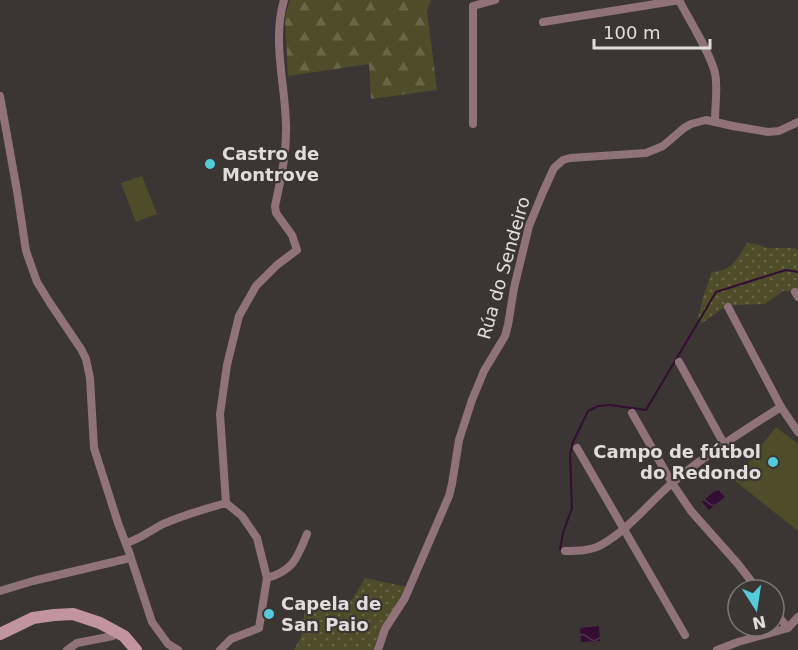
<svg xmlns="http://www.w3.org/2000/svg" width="798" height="650" font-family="'DejaVu Sans',sans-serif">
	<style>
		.grass { fill: url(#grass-dots) }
		.forest { fill: url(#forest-firs) }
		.pitch { fill: #4f4d29 }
		.water { fill: url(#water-waves) }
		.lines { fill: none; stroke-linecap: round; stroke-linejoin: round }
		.stream { stroke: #340d33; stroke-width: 2 }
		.street { stroke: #90737a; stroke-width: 8 }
		.secondary { stroke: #c2949f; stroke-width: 12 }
		.poi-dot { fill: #53cbda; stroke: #3b3634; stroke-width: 2 }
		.labels { text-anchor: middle; stroke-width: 4.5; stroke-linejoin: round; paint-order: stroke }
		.poi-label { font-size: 18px; font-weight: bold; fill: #e0dcdb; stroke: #3b3634; text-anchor: start }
		.street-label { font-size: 18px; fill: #e0dcdb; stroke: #3b3634 }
	</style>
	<defs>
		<pattern id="grass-dots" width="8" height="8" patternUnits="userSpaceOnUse" patternTransform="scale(1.5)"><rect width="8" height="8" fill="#4f4d29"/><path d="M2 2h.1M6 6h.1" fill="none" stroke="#686647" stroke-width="1.8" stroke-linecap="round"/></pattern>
		<pattern id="forest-firs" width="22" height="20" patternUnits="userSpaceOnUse" patternTransform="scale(1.5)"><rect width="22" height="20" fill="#4f4d29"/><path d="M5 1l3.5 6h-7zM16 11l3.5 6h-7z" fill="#686647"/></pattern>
		<pattern id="water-waves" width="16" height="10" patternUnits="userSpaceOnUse" patternTransform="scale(1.5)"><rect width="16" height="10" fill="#340d33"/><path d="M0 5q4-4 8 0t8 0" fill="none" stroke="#513050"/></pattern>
	</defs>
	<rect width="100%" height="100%" fill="#3b3634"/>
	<!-- grass -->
	<g class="grass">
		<path d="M747,243l9,1 12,4h27l3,2v41h-15l-18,13 -30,1 -12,3 -21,15 -4,-5 6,-24 8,-22c20,-1 25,-13 35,-29z"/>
		<path d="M365,578l42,9c-4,8 -8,16 -12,23 -8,13 -19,24 -20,40h-81l7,-13 5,-35 12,3 34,-5z"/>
	</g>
	<!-- forest -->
	<polygon class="forest" points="290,0 431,0 427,11 437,90 371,99 369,64 288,76 285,17"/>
	<!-- pitch -->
	<g class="pitch">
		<polygon points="142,176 157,214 136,222 121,183"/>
		<polygon points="776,427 798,444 798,531 734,480"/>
	</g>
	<!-- water -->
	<g class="water">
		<polygon points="717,489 725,497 709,510 702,502"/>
		<polygon points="599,626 600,641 581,642 580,628"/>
	</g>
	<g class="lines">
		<!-- stream -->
		<polyline class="stream" points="560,549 563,533 572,508 570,454 573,442 588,411 598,406 610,405 646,410 716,292 786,270 798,272"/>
		<!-- street -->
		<g class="street">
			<path d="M679,0c10,20 31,52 36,73 3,15 0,32 0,48"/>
			<polyline points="543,22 680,0"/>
			<polyline points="0,96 17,191 26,251 37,282 50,303 81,349 86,359 90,378 94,448 118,523 129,552 152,622 168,644 178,650"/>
			<polyline points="473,124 473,6 495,0"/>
			<polyline points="795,292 798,297"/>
			<polyline points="728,307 781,407 798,432"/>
			<polyline points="679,362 724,444"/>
			<polyline points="632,413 672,483 691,511 738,564 758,590"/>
			<polyline points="577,448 685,635"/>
			<path d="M226,503l-6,-89 7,-49 12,-49 17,-30 21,-21 20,-15 -5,-15 -16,-22 -1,-7c6,-28 12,-53 11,-82 -1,-41 -14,-84 -2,-124"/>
			<path d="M126,543c13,-3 25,-13 37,-19 21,-9 41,-15 63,-21l16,13 15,22 10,40 -8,50 -28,11 -11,11"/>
			<path d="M565,551c12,0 25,0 36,-6 27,-15 47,-41 70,-61 34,-29 72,-53 110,-77"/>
			<path d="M267,578c27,-8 30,-20 40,-44"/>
			<polyline points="0,591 33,581 130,558"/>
			<polyline points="774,611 788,628"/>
			<polyline points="67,650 77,643 113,636 116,632"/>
			<polyline points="378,650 385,629 405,598 449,496 452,484 459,440 472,400 484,371 505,336 508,325 514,288 529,226 543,192 554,168 563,160 570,158 646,153 663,146 684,128 691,124 706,120 733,126 768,132 779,131 798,122"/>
			<polyline points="717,650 738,642 788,628 798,617"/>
		</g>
		<!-- secondary -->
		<polyline class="secondary" points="0,634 33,618 54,615 73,614 100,623 124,636 136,650"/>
	</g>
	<!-- markers -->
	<g class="poi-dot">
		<circle cx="210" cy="164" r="6"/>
		<circle cx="773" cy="462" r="6"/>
		<circle cx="269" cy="614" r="6"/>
	</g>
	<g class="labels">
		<!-- poi labels -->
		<g class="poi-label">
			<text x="222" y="160">Castro de<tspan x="222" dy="21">Montrove</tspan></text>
			<text x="761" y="458" text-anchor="end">Campo de fútbol<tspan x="761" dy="21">do Redondo</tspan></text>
			<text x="281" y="610">Capela de<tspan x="281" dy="21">San Paio</tspan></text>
		</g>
		<!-- street labels -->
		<g class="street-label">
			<text transform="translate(504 268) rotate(-74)" y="6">Rúa do Sendeiro</text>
		</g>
	</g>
	<!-- north arrow -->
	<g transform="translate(756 608) rotate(168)"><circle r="28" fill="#3b3634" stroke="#7d7877" stroke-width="1.5"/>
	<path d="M0-4.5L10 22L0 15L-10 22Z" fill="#53cbda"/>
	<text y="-9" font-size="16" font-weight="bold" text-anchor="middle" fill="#e0dcdb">N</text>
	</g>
	<!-- scale -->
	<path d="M594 39v9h116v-9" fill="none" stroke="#e0dcdb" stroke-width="3"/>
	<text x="603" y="39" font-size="18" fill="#e0dcdb" stroke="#3b3634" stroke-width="4.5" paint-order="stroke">100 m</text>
</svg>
